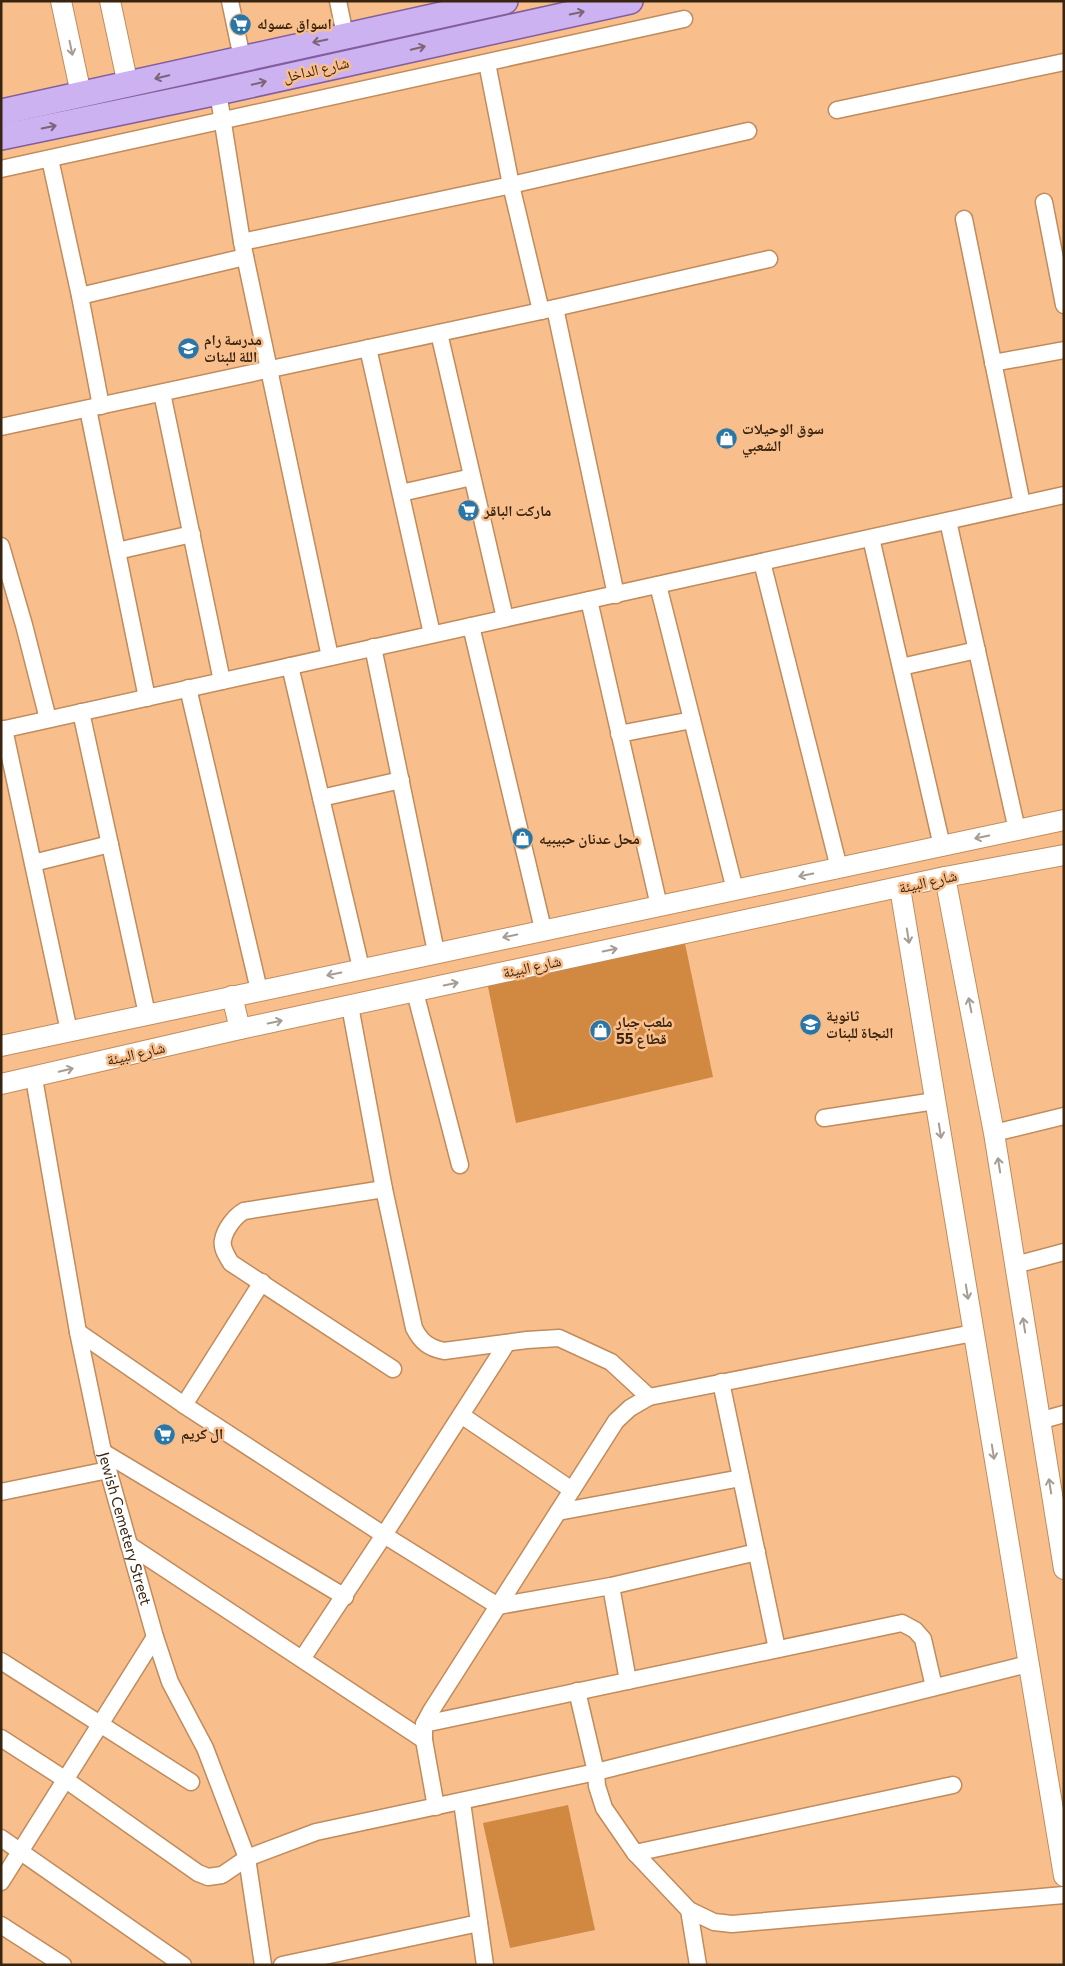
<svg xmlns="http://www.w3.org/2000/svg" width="1065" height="1966" font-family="Commissioner,'Noto Naskh Arabic',sans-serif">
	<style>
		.green { fill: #d18841 }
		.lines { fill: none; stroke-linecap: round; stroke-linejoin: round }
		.minor-casing { stroke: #c18b5b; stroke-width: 19 }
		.tertiary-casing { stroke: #c18b5b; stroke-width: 22 }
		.primary-casing { stroke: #835e9c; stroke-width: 28 }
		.minor { stroke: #fff; stroke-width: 16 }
		.tertiary { stroke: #fff; stroke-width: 20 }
		.primary { stroke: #cdb2f1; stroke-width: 25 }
		.oneway { stroke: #7c6475 }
		.oneway2 { stroke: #a69c93 }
		.labels { text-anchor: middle; stroke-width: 5; stroke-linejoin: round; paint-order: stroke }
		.poi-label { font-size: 15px; font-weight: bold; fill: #39240f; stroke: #f8bf8d; text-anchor: start }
		.street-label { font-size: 15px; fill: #39240f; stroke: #f8bf8d }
	</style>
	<rect width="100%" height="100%" fill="#f8bf8d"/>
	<!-- green -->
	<g class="green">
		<polygon points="683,934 713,1077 516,1123 486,977"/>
		<polygon points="568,1805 595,1930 510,1948 483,1823"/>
	</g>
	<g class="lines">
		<defs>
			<g id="minor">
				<polyline points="230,1 242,58"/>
				<polyline points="338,1 345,35"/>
				<polyline points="487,63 511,185 541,311"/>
				<polyline points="218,92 242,242 330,657"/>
				<polyline points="837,110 1064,62"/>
				<polyline points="50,159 80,296 101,406"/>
				<polyline points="1,169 684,19"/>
				<polyline points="1044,202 1064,305"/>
				<polyline points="964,219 1022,504"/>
				<polyline points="242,242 511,185 748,131"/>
				<polyline points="80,296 245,257"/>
				<polyline points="555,308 616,595"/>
				<polyline points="439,333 505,618"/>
				<polyline points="368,348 432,634"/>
				<polyline points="993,363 1064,350"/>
				<polyline points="162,393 222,681"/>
				<polyline points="88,409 147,698"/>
				<polyline points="1,427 555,308 769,259"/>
				<polyline points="401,493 472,477"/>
				<polyline points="948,521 1017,830"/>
				<polyline points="871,538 942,846"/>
				<polyline points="1,546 24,625 48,719"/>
				<polyline points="117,551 192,534"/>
				<polyline points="762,562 839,868"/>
				<polyline points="658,585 735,890"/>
				<polyline points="589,600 659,906"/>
				<polyline points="471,626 543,929"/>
				<polyline points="373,647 436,952"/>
				<polyline points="290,666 361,968"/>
				<polyline points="901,667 977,650"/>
				<polyline points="188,688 259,990"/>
				<polyline points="81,712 147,1014"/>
				<polyline points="4,729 69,1031"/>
				<polyline points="1,730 1064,495"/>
				<polyline points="619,734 692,720"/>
				<polyline points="321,798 401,780"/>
				<polyline points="33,863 110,844"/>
				<polyline points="415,992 460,1165"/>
				<path d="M350,1006l34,183 30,139c7,14 15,20 30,23l83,-11 32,-2 52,24 38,35"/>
				<path id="s1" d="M34,1078l44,254 25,120 52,185 15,45 35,66 42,110 16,107"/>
				<polyline points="824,1118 935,1101"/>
				<polyline points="994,1133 1064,1116"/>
				<path d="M384,1189l-140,22c-9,5 -19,18 -21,29 -2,8 4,16 8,23l162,106"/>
				<polyline points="1015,1265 1064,1252"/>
				<polyline points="78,1332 184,1405 384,1535 507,1343"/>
				<polyline points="721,1382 777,1649"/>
				<polyline points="184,1405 262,1282"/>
				<polyline points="461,1415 572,1490"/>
				<polyline points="1039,1421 1064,1414"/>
				<polyline points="103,1452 345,1597"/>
				<polyline points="1,1492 108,1470"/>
				<polyline points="558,1512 741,1478"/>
				<polyline points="129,1545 424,1740"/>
				<polyline points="611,1586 628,1681"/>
				<polyline points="302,1659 384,1535 498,1606 611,1586 757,1552"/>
				<polyline points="1,1661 191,1782"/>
				<polyline points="577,1691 596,1772 597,1786 604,1808 635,1853 689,1910 714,1922 732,1924 1064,1895"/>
				<polyline points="424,1724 902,1623 915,1630 923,1639 934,1687"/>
				<polyline points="1,1738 66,1780 198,1873 208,1877 222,1875 247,1858 316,1832 596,1772 1028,1664"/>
				<polyline points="462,1802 485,1965"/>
				<polyline points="436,1807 424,1740 424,1724 431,1711 616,1421 630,1408 649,1397 973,1333"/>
				<polyline points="1,1838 183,1965"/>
				<polyline points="635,1853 953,1785"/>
				<polyline points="1,1882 155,1637"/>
				<polyline points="689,1910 698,1965"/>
				<polyline points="1,1925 63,1965"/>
				<polyline points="282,1965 479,1923"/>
			</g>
			<g id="tertiary">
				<polyline points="61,1 81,94"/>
				<polyline points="110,1 128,85"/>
				<polyline points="945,877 994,1133 1064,1569"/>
				<polyline points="900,888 1064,1876"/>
				<polyline points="232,996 240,1029"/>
				<polyline points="1,1046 1064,820"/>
				<polyline points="1,1084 240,1029 945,877 1064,855"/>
			</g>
			<g id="primary">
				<polyline points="1,112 505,1"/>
				<polyline points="1,137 218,92 630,1"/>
			</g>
		</defs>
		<!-- minor casing -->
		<use href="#minor" class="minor-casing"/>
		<!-- tertiary casing -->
		<use href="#tertiary" class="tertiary-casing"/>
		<!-- primary casing -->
		<use href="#primary" class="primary-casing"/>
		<!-- minor -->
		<use href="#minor" class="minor"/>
		<!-- tertiary -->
		<use href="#tertiary" class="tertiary"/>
		<!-- primary -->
		<use href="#primary" class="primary"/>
	</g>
	<!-- one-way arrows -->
	<defs><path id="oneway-shaft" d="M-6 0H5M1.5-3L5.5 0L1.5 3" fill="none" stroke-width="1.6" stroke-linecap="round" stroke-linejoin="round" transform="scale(1.25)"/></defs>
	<g class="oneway">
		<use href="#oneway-shaft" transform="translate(577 13) rotate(-12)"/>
		<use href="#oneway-shaft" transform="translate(320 41) rotate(168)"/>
		<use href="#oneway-shaft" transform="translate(418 48) rotate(-13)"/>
		<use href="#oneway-shaft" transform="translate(162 77) rotate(167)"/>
		<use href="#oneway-shaft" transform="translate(259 83) rotate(-13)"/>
		<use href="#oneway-shaft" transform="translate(49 127) rotate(-12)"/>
	</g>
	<g class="oneway2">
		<use href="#oneway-shaft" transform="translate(71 48) rotate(78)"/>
		<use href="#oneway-shaft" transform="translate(982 837) rotate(168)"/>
		<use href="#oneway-shaft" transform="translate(806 875) rotate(168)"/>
		<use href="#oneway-shaft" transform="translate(510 936) rotate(168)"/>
		<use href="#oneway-shaft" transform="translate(908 936) rotate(81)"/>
		<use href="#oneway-shaft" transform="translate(610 950) rotate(-12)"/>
		<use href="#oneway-shaft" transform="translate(334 974) rotate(168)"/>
		<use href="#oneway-shaft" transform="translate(451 984) rotate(-12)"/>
		<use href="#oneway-shaft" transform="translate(970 1005) rotate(-101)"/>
		<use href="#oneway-shaft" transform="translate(275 1022) rotate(-12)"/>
		<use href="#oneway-shaft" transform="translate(66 1070) rotate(-13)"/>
		<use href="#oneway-shaft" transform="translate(940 1131) rotate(81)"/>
		<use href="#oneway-shaft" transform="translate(999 1165) rotate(-99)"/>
		<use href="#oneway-shaft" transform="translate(967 1292) rotate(81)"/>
		<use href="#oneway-shaft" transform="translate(1024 1325) rotate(-99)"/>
		<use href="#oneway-shaft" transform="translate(993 1452) rotate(81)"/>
		<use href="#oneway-shaft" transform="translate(1050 1486) rotate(-99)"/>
	</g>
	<!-- icons -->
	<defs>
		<symbol id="supermarket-disc" viewBox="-11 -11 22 22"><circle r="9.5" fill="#2976a8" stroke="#f8bf8d"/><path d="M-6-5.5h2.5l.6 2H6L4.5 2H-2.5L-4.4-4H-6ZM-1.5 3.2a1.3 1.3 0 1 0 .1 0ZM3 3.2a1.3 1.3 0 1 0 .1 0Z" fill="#fff"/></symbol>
		<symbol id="school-disc" viewBox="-11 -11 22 22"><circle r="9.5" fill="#2976a8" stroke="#f8bf8d"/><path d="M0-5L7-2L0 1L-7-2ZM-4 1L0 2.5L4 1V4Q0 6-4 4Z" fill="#fff"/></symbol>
		<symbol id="shop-disc" viewBox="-11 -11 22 22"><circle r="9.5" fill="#2976a8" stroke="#f8bf8d"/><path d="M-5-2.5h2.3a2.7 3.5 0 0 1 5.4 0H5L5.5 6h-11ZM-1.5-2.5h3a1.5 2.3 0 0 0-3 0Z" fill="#fff"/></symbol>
	</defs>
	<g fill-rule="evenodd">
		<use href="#supermarket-disc" x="228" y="12" width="25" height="25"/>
		<use href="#school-disc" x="176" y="336" width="25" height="25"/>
		<use href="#shop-disc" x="714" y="426" width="25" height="25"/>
		<use href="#supermarket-disc" x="456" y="498" width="25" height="25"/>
		<use href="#shop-disc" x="510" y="826" width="25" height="25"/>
		<use href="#school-disc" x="798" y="1012" width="25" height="25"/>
		<use href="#shop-disc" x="588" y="1018" width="25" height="25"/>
		<use href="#supermarket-disc" x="152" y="1422" width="25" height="25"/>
	</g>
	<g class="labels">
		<!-- poi labels -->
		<g class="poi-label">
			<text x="257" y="29">اسواق عسوله</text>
			<text x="204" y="345">مدرسة رام<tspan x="204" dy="17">اللة للبنات</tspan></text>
			<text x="742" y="434">سوق الوحيلات<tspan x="742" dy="17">الشعبي</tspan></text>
			<text x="484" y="516">ماركت الباقر</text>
			<text x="539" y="844">محل عدنان حبيبيه</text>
			<text x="826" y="1021">ثانوية<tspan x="826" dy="17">النجاة للبنات</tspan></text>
			<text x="616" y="1027">ملعب جبار<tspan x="616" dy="17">قطاع 55</tspan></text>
			<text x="181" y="1439">ال كريم</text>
		</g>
		<!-- street labels -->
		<g class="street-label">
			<text transform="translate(316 70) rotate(-13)" y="5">شارع الداخل</text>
			<text transform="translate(928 882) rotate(-13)" y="5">شارع البيئة</text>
			<text transform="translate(532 967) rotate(-12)" y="5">شارع البيئة</text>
			<text transform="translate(136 1054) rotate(-13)" y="5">شارع البيئة</text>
			<text dy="5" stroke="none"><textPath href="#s1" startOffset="460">Jewish Cemetery Street</textPath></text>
		</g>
	</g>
	<!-- border -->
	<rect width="1065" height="1966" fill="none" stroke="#39240f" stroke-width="5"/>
</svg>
